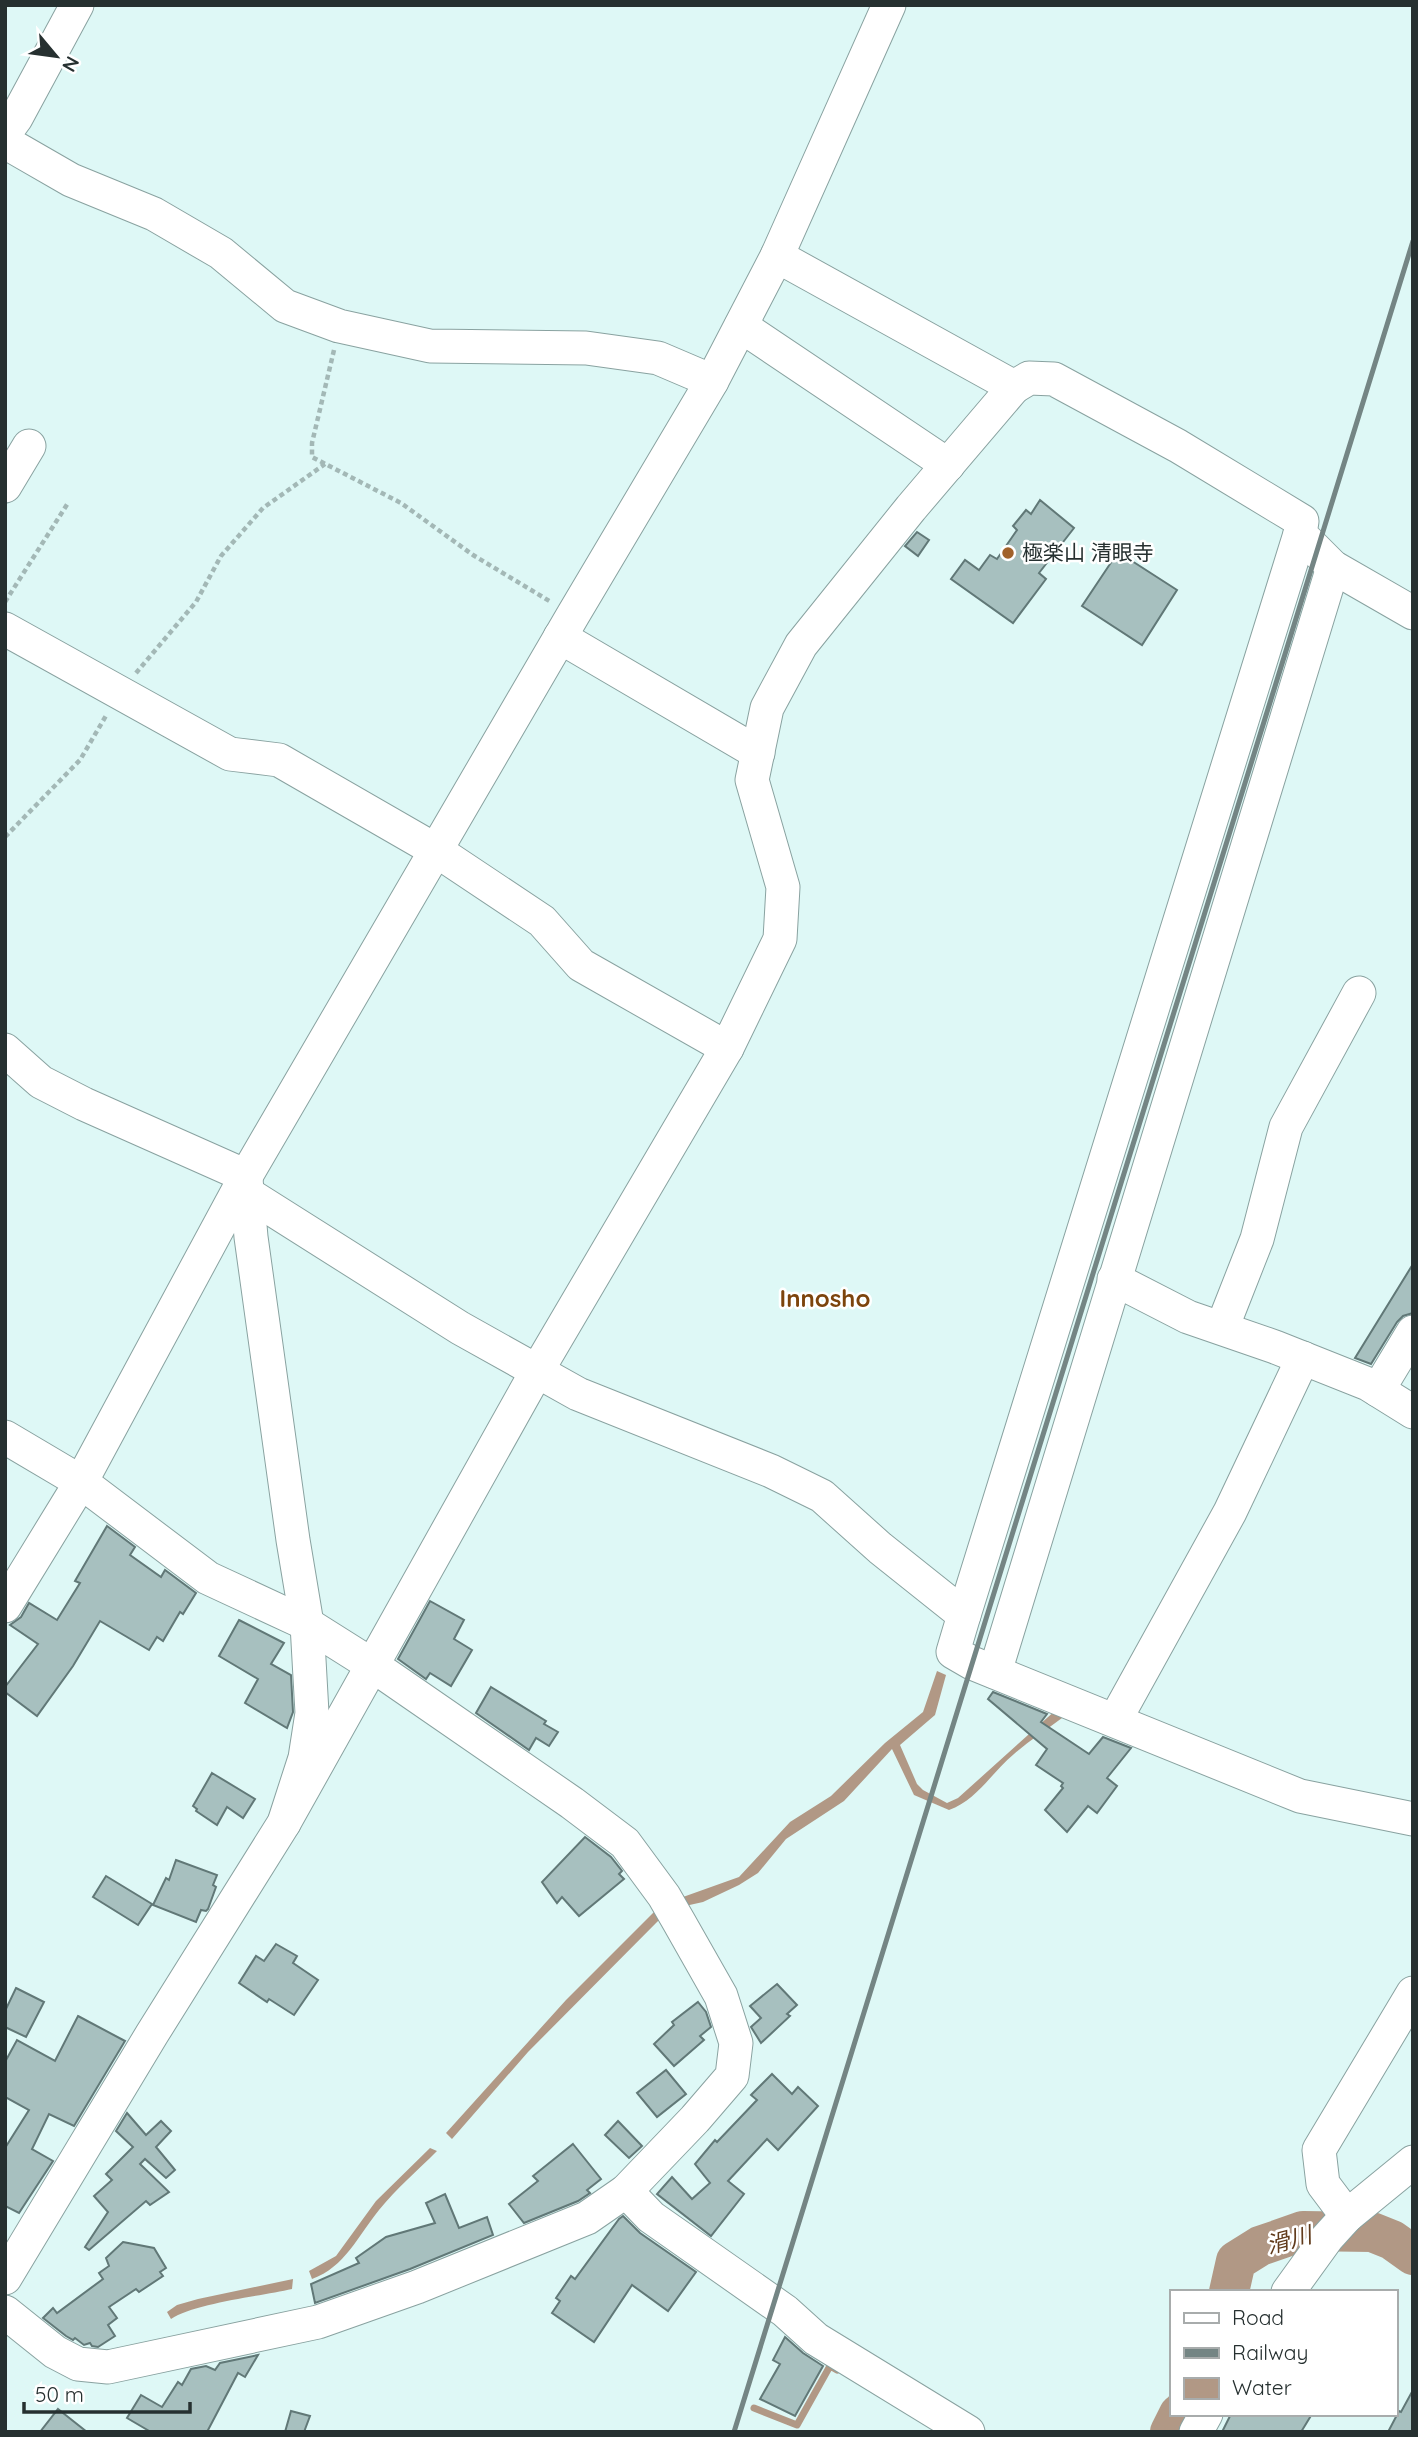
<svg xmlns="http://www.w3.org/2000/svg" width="1418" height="2437" font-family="Quicksand,'Noto Sans JP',sans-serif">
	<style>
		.water { fill: #b19885 }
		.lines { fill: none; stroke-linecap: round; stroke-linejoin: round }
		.stream { stroke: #b19885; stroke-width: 7 }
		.river { stroke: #b19885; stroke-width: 40 }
		.building { fill: #a7c0bf; stroke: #617877; stroke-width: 2 }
		.minor-casing { stroke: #89a2a0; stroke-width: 35 }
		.path { stroke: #a3b8b6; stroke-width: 4.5; stroke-dasharray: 5 3.5; stroke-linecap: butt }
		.minor { stroke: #fff; stroke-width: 33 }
		.rail { stroke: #748584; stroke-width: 5 }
		.poi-dot { fill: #a1612a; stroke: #fff; stroke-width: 2.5 }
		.labels { text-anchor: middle; stroke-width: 5; stroke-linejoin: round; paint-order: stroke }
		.poi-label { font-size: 21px; fill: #263030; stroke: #fff; text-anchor: start }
		.water-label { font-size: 23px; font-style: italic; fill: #613b1b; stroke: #fff }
		.quarter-label { font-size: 24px; font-weight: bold; fill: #7c440c; stroke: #fff }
	</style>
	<rect width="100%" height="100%" fill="#def8f6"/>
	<!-- water -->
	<g class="water">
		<path d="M937,1671l9,4 -11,40 -35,30 17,39 6,6 24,13 11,-5 99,-89 5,9c-16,12 -33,23 -48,36 -22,18 -37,46 -65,56l-35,-15 -22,-46 -48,52 -58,38 -28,34 -19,12 -36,17 -18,4 -26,14 -131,132 -76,87 -6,-6 120,-133 89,-89 28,-14 56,-20 51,-55 41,-26 54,-53 38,-31z"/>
		<path d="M430,2148l7,3c-19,19 -41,38 -58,59 -21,26 -34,57 -67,69l-3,-8 27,-15 40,-55z"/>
		<path d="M293,2279l-1,10c-30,7 -97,14 -121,30l-4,-7 10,-7 21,-6z"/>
	</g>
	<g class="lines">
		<!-- stream -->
		<polyline class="stream" points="754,2408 797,2425 830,2366 837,2370"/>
		<!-- river -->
		<g class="river">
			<polyline points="1229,2292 1236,2261 1260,2246 1303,2231 1372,2232 1392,2240 1413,2255"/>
			<polyline points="1170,2432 1179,2414"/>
		</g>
	</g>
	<!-- building -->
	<g class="building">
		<polygon points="1040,500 1074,528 1039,573 1046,579 1013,623 951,579 965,560 979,570 990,555 997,559 1017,530 1013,526 1026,510 1031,514"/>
		<polygon points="917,532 929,540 918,556 905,546"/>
		<polygon points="1118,552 1177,590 1142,645 1082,606"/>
		<polygon points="1413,1264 1413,1313 1403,1316 1397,1322 1371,1364 1355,1358"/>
		<polygon points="107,1526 135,1547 130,1555 161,1577 165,1570 196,1593 183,1614 180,1612 163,1641 157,1637 149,1650 100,1621 73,1666 37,1716 5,1692 5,1687 38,1644 10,1625 21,1617 29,1603 57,1620 80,1583 75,1581"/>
		<polygon points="430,1601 464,1620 454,1639 472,1650 451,1686 430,1673 426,1679 398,1659"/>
		<polygon points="239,1620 284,1643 271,1664 291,1675 293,1712 287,1728 245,1703 258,1679 219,1656"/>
		<polygon points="491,1687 546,1721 544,1724 558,1732 549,1746 536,1738 529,1750 476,1713"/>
		<polygon points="993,1692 1047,1714 1041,1722 1089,1754 1103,1737 1131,1748 1107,1778 1117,1786 1097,1813 1088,1806 1067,1832 1045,1810 1063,1788 1061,1786 1063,1783 1036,1765 1047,1749 988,1699"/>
		<polygon points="212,1773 255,1799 243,1818 227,1807 217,1825 196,1811 197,1809 193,1806"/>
		<polygon points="585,1837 611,1857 622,1871 619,1874 624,1879 579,1916 562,1897 557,1903 542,1882"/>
		<polygon points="176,1860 217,1875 213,1885 216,1887 208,1909 206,1911 201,1910 196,1922 153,1905 166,1878 169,1880"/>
		<polygon points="106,1876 152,1904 138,1925 93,1897"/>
		<polygon points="276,1944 297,1956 293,1963 318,1980 294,2015 269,1999 267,2002 239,1983 256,1956 264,1961"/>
		<polygon points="777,1984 797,2005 787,2014 790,2016 761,2043 751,2027 761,2018 750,2006"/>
		<polygon points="16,1988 44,2002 26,2037 5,2027 5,2011"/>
		<polygon points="698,2002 706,2012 711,2027 700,2036 704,2040 674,2066 654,2044 674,2025 672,2022"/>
		<polygon points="78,2016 125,2041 74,2126 49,2114 32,2149 53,2161 19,2213 5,2206 5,2148 29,2110 5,2097 5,2062 17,2040 55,2061"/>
		<polygon points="666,2070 686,2094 657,2117 637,2093"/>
		<polygon points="772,2074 792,2094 798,2087 818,2106 778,2150 767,2139 728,2181 744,2194 711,2236 657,2194 672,2177 692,2199 710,2183 695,2164 715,2140 717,2142 757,2100 751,2095"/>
		<polygon points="127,2113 146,2135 161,2121 171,2131 156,2147 175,2170 166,2178 145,2159 140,2164 169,2192 150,2205 146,2201 89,2250 85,2247 108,2212 94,2196 112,2180 106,2174 133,2147 116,2131"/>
		<polygon points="618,2121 642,2146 629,2158 605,2135"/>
		<polygon points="573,2144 601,2179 587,2190 590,2193 578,2201 524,2223 509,2204 538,2181 533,2176"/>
		<polygon points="445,2194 459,2228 487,2217 493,2235 410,2269 315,2303 311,2284 359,2263 356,2258 386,2237 435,2223 426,2203"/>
		<polygon points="623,2216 640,2233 696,2272 668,2311 632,2285 594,2342 552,2313 560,2301 556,2298 571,2276 575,2279 619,2219"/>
		<polygon points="123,2242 154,2248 166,2268 160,2272 163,2276 139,2292 136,2289 109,2307 117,2318 108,2325 115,2336 98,2347 92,2346 90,2343 84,2345 75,2338 73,2340 66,2336 43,2318 53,2308 57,2313 103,2279 99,2273 109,2266 106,2258"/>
		<polygon points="785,2337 803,2353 823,2366 795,2416 760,2399 780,2364 773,2360"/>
		<polygon points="258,2355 245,2377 238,2373 207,2432 151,2432 127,2418 141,2395 162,2407 178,2382 182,2385 191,2369 206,2366 215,2370 220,2363"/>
		<polygon points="1413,2390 1413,2432 1388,2432 1399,2411 1401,2412"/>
		<polygon points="58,2409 87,2432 40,2432"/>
		<polygon points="291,2411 310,2416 304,2432 285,2432"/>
		<polygon points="1231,2414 1312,2414 1301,2432 1222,2432"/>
	</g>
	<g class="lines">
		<defs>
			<g id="minor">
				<polyline points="5,133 16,118 77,5"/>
				<polyline points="5,142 71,180 154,214 221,253 285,306 339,326 430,346 586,348 658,358 712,381"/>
				<polyline points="777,256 1014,387 1029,378 1054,379 1178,446 1302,521 1300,534 1333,567 1413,613"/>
				<polyline points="741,326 948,465"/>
				<polyline points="5,486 29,446"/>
				<polyline points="5,629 230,754 279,760 437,851 542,921 581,965 727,1048"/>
				<polyline points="560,637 758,753"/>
				<polyline points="5,1050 41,1082 84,1104 246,1176"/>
				<polyline points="248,1194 460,1328 578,1394 771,1471 822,1496 880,1548 964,1615 953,1652 972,1663 1300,1796 1413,1819"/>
				<polyline points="1114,1279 1188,1317 1275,1347 1368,1384 1413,1412"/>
				<polyline points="1222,1328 1257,1239 1286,1127 1359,993"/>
				<polyline points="1378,1390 1413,1332"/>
				<polyline points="5,1437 81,1482 208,1578 307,1624 372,1665 572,1803 625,1843 664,1896 679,1922 721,1996 736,2043 732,2076 695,2119 626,2191 587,2218 417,2287 318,2322 108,2367 78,2364 55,2352 5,2312"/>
				<polyline points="5,1606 81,1482 246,1176 573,615 712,381 777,256 889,5"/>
				<polyline points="964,1615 1300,534"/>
				<polyline points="995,1672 1333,567"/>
				<polyline points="1115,1720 1230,1512 1303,1358"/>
				<polyline points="284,1823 537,1371 727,1048 780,939 783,887 752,780 767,708 801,645 911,508 1014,387"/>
				<polyline points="626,2191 651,2217 785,2311 816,2339 968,2432"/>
				<polyline points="1347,2216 1323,2184 1319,2150 1413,1993"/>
				<polyline points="5,2278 152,2034 284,1823 305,1758 312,1713 307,1624 293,1540 251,1237 246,1179"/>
				<polyline points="1288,2292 1327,2238 1347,2216 1413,2162"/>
				<polyline points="1196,2432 1206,2414"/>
			</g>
		</defs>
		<!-- minor casing -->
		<use href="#minor" class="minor-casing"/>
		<!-- path -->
		<g class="path">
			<polyline points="334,350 312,443 312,457 401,503 473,555 551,602"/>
			<polyline points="5,602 68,503"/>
			<polyline points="136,673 196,602 221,556 263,508 325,464"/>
			<polyline points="5,837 80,760 107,714"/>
		</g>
		<!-- minor -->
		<use href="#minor" class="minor"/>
		<!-- rail -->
		<polyline class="rail" points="734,2432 1413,241"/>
	</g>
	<!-- markers -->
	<circle class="poi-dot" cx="1008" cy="553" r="7"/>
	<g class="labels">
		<!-- poi labels -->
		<g class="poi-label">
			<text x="1022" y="560">極楽山 清眼寺</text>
		</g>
		<!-- water labels -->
		<g class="water-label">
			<text transform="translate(1289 2240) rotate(-15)" y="8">滑川</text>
		</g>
		<!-- quarter labels -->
		<g class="quarter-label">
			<text x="825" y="1307">Innosho</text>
		</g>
	</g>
	<!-- border -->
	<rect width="1418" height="2437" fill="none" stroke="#263030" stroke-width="14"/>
	<!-- legend -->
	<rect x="1170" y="2290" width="228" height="126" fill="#ffffff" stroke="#a8acac" stroke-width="2"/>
	<rect x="1184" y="2313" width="35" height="10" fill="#ffffff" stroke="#a8acac" stroke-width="2"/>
	<text x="1232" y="2325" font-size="21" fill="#263030">Road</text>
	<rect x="1184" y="2348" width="35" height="10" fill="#748584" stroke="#a8acac" stroke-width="2"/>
	<text x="1232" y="2360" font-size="21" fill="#263030">Railway</text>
	<rect x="1184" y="2378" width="35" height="21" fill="#b19885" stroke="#a8acac" stroke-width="2"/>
	<text x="1232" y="2395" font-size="21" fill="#263030">Water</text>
	<!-- north arrow -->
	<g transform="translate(56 56) rotate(119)" stroke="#ffffff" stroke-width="5" paint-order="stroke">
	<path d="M0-5L12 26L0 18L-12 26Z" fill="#263030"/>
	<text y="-10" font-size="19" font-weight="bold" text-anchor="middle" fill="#263030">N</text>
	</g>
	<!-- scale -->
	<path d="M24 2402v10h166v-10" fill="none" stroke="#263030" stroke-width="3.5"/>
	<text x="35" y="2402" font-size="21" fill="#263030" stroke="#ffffff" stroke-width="5" paint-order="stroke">50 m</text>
</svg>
